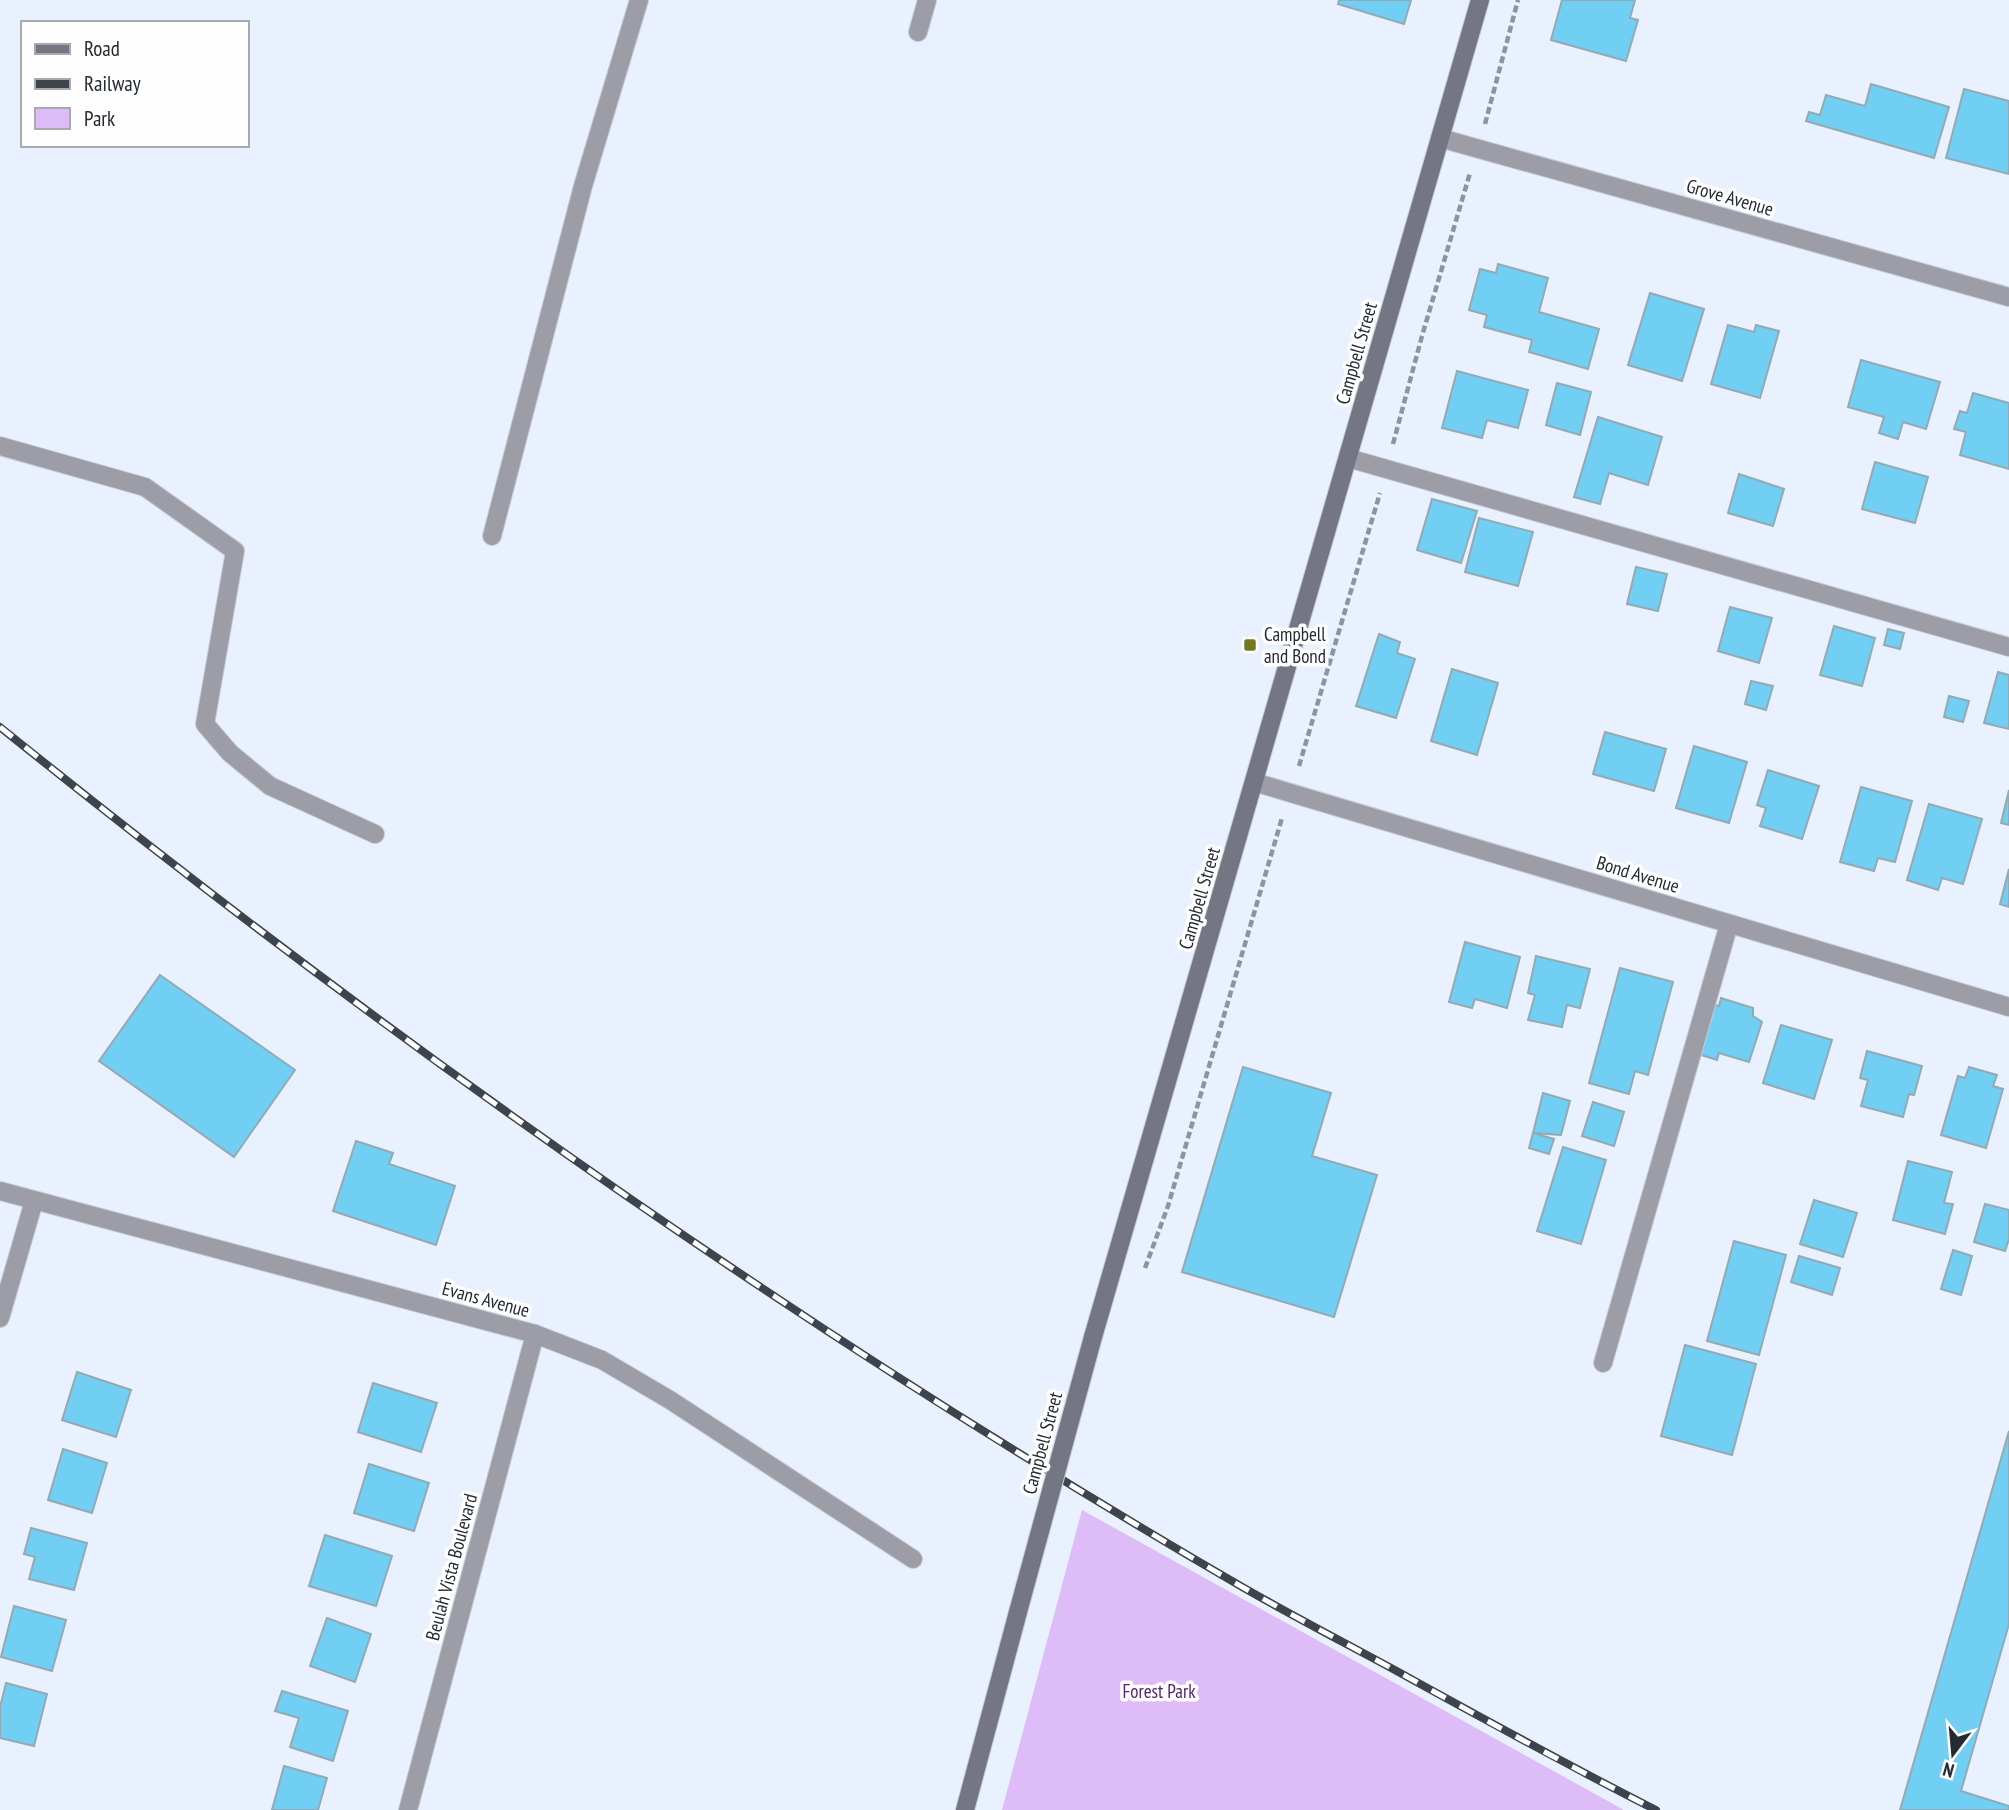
<svg xmlns="http://www.w3.org/2000/svg" width="2009" height="1810" font-family="'PT Sans Narrow',sans-serif">
	<style>
		.green { fill: #ddbcf7 }
		.building { fill: #71cff3; stroke: #93aab4; stroke-width: 2 }
		.lines { fill: none; stroke-linecap: round; stroke-linejoin: round }
		.service-casing { stroke: #c5cdd8; stroke-width: 20 }
		.minor-casing { stroke: #c5cdd8; stroke-width: 20 }
		.secondary-casing { stroke: #c5cdd8; stroke-width: 20 }
		.path { stroke: #8c949e; stroke-width: 4.5; stroke-dasharray: 7 3.5; stroke-linecap: butt }
		.service { stroke: #9c9da7; stroke-width: 18 }
		.minor { stroke: #9c9da7; stroke-width: 18 }
		.secondary { stroke: #757683; stroke-width: 18 }
		.rail-casing { stroke: #3d444b; stroke-width: 8 }
		.rail { stroke: #fefefe; stroke-width: 5; stroke-dasharray: 16; stroke-linecap: butt }
		.secondary-bridge-casing { stroke: #c5cdd8; stroke-width: 20; stroke-linecap: butt }
		.secondary-bridge { stroke: #757683; stroke-width: 18 }
		.poi-dot { fill: #727820; stroke: #fefefe; stroke-width: 2.5 }
		.labels { text-anchor: middle; stroke-width: 7; stroke-linejoin: round; paint-order: stroke }
		.street-label { font-size: 19px; fill: #252b32; stroke: #fefefe }
		.poi-label { font-size: 19px; fill: #252b32; stroke: #fefefe; text-anchor: start }
		.park-label { font-size: 19px; fill: #532371; stroke: #fefefe }
	</style>
	<rect width="100%" height="100%" fill="#e8f1fd"/>
	<!-- green -->
	<polygon class="green" points="1082,1510 1624,1810 1002,1810"/>
	<!-- building -->
	<g class="building">
		<polygon points="1339,0 1411,0 1404,24 1338,4"/>
		<polygon points="1562,0 1635,0 1630,18 1638,20 1626,61 1551,40"/>
		<polygon points="1871,84 1949,107 1934,158 1806,121 1809,112 1820,115 1826,95 1865,106"/>
		<polygon points="1964,89 2009,101 2009,174 1946,158"/>
		<polygon points="1498,264 1548,278 1539,312 1599,329 1588,369 1529,352 1532,340 1484,327 1487,315 1469,310 1480,269 1496,273"/>
		<polygon points="1650,293 1704,309 1682,381 1628,365"/>
		<polygon points="1728,325 1754,332 1756,325 1779,331 1760,398 1711,384"/>
		<polygon points="1861,360 1940,382 1926,429 1903,422 1898,439 1879,433 1884,417 1848,407"/>
		<polygon points="1457,371 1528,390 1518,428 1487,420 1482,438 1442,428"/>
		<polygon points="1557,383 1591,392 1580,435 1546,425"/>
		<polygon points="1973,393 2009,403 2009,469 1960,455 1966,432 1954,429 1960,411 1967,413"/>
		<polygon points="1598,417 1662,437 1648,485 1609,473 1600,504 1574,497"/>
		<polygon points="1875,462 1928,477 1915,523 1862,509"/>
		<polygon points="1739,474 1784,489 1773,526 1728,513"/>
		<polygon points="1432,499 1477,511 1461,563 1417,550"/>
		<polygon points="1479,518 1533,532 1518,586 1465,572"/>
		<polygon points="1636,567 1667,574 1658,611 1627,604"/>
		<polygon points="1730,607 1772,618 1759,663 1718,651"/>
		<polygon points="1834,626 1875,638 1862,686 1820,675"/>
		<polygon points="1888,629 1904,633 1900,649 1884,645"/>
		<polygon points="1379,634 1400,642 1397,653 1415,659 1396,718 1356,706"/>
		<polygon points="1452,669 1498,683 1477,755 1431,741"/>
		<polygon points="1998,672 2009,675 2009,729 1984,723"/>
		<polygon points="1751,681 1773,686 1766,710 1745,704"/>
		<polygon points="1949,696 1969,701 1963,722 1944,717"/>
		<polygon points="1605,732 1666,749 1654,791 1593,774"/>
		<polygon points="1694,746 1747,762 1729,823 1676,808"/>
		<polygon points="1768,770 1819,786 1802,839 1760,826 1766,808 1757,805"/>
		<polygon points="1861,787 1912,801 1895,862 1878,858 1874,871 1840,862"/>
		<polygon points="2009,790 2009,825 2001,823"/>
		<polygon points="1929,804 1982,819 1963,884 1942,878 1938,890 1907,880"/>
		<polygon points="2009,869 2009,907 2000,904"/>
		<polygon points="1465,942 1520,957 1507,1008 1475,999 1472,1008 1449,1002"/>
		<polygon points="1536,956 1590,969 1580,1008 1567,1005 1562,1027 1528,1020 1535,995 1528,993"/>
		<polygon points="1620,968 1673,982 1648,1075 1635,1071 1629,1094 1589,1083"/>
		<polygon points="160,975 295,1070 234,1157 99,1061"/>
		<polygon points="1721,998 1753,1008 1753,1016 1762,1022 1749,1062 1719,1053 1717,1060 1698,1054 1714,1005 1719,1006"/>
		<polygon points="1781,1025 1832,1040 1814,1099 1763,1083"/>
		<polygon points="1867,1051 1922,1066 1914,1095 1909,1094 1903,1117 1861,1106 1868,1080 1860,1078"/>
		<polygon points="1243,1067 1331,1093 1312,1156 1377,1175 1334,1317 1182,1272"/>
		<polygon points="1969,1067 1997,1075 1993,1086 2003,1089 1986,1148 1941,1135 1958,1076 1965,1078"/>
		<polygon points="1543,1093 1570,1101 1561,1135 1533,1133"/>
		<polygon points="1593,1102 1624,1112 1614,1146 1582,1136"/>
		<polygon points="1533,1133 1554,1139 1549,1154 1529,1148"/>
		<polygon points="356,1141 393,1153 389,1164 455,1186 436,1245 333,1211"/>
		<polygon points="1563,1147 1606,1160 1581,1244 1537,1231"/>
		<polygon points="1908,1161 1952,1172 1944,1203 1953,1204 1945,1234 1893,1220"/>
		<polygon points="1814,1200 1857,1213 1843,1257 1800,1244"/>
		<polygon points="1985,1204 2009,1210 2009,1239 2005,1251 1974,1242"/>
		<polygon points="1734,1241 1786,1255 1759,1355 1707,1341"/>
		<polygon points="1953,1250 1972,1256 1961,1295 1941,1289"/>
		<polygon points="1799,1256 1840,1268 1832,1295 1791,1282"/>
		<polygon points="1685,1345 1756,1364 1732,1455 1661,1436"/>
		<polygon points="77,1372 131,1390 116,1437 62,1420"/>
		<polygon points="373,1383 437,1403 421,1452 358,1432"/>
		<polygon points="2009,1431 2009,1624 1961,1791 2009,1806 2009,1810 1900,1810"/>
		<polygon points="63,1449 107,1463 92,1513 48,1500"/>
		<polygon points="369,1464 429,1483 414,1531 354,1513"/>
		<polygon points="31,1528 87,1543 74,1590 29,1579 35,1557 24,1554"/>
		<polygon points="325,1535 392,1556 376,1606 309,1586"/>
		<polygon points="14,1606 66,1620 52,1671 1,1657"/>
		<polygon points="327,1618 371,1634 355,1682 310,1666"/>
		<polygon points="6,1683 47,1694 34,1746 0,1738 0,1707"/>
		<polygon points="282,1691 348,1711 333,1761 290,1747 299,1718 275,1711"/>
		<polygon points="284,1766 327,1778 318,1810 272,1810"/>
	</g>
	<g class="lines">
		<defs>
			<g id="service">
				<polyline points="0,446 145,487 235,551 205,724 230,753 270,786 375,834"/>
				<polyline points="1348,458 2009,647"/>
				<polyline points="492,536 583,186 639,0"/>
				<polyline points="1603,1363 1729,924"/>
			</g>
			<g id="minor">
				<polyline points="918,32 927,0"/>
				<polyline points="1440,138 2009,297"/>
				<polyline points="1254,782 2009,1007"/>
				<polyline points="0,1191 535,1334 602,1360 670,1400 913,1559"/>
				<polyline points="0,1318 34,1201"/>
				<polyline points="408,1810 535,1334"/>
			</g>
			<g id="secondary">
				<polyline points="1093,1337 1480,0"/>
				<polyline points="965,1810 1018,1612"/>
			</g>
		</defs>
		<!-- service casing -->
		<use href="#service" class="service-casing"/>
		<!-- minor casing -->
		<use href="#minor" class="minor-casing"/>
		<!-- secondary casing -->
		<use href="#secondary" class="secondary-casing"/>
		<!-- path -->
		<g class="path">
			<polyline points="1485,124 1518,0"/>
			<polyline points="1393,444 1422,336 1470,173"/>
			<polyline points="1299,766 1380,493"/>
			<polyline points="1145,1268 1168,1206 1282,818"/>
		</g>
		<!-- service -->
		<use href="#service" class="service"/>
		<!-- minor -->
		<use href="#minor" class="minor"/>
		<!-- secondary -->
		<use href="#secondary" class="secondary"/>
		<defs>
			<path id="rail" d="M0,727c393,317 807,608 1244,861 49,28 99,54 149,81 87,48 174,96 263,141"/>
		</defs>
		<!-- rail casing -->
		<use href="#rail" class="rail-casing"/>
		<!-- rail -->
		<use href="#rail" class="rail"/>
		<defs>
			<polyline id="secondary-bridge" points="1018,1612 1093,1337"/>
		</defs>
		<!-- secondary-bridge casing -->
		<use href="#secondary-bridge" class="secondary-bridge-casing"/>
		<!-- secondary-bridge -->
		<use href="#secondary-bridge" class="secondary-bridge"/>
	</g>
	<!-- markers -->
	<rect class="poi-dot" x="1243" y="638" width="14" height="14" rx="3.5"/>
	<g class="labels">
		<!-- street labels -->
		<g class="street-label">
			<text transform="translate(1730 197) rotate(16)" y="7">Grove Avenue</text>
			<text transform="translate(1356 353) rotate(-74)" y="7">Campbell Street</text>
			<text transform="translate(1638 874) rotate(17)" y="7">Bond Avenue</text>
			<text transform="translate(1199 898) rotate(-74)" y="7">Campbell Street</text>
			<text transform="translate(486 1299) rotate(15)" y="7">Evans Avenue</text>
			<text transform="translate(1042 1443) rotate(-75)" y="7">Campbell Street</text>
			<text transform="translate(451 1567) rotate(-75)" y="7">Beulah Vista Boulevard</text>
		</g>
		<!-- poi labels -->
		<g class="poi-label">
			<text x="1264" y="641">Campbell<tspan x="1264" dy="22">and Bond</tspan></text>
		</g>
		<!-- park labels -->
		<g class="park-label">
			<text x="1159" y="1698">Forest Park</text>
		</g>
	</g>
	<!-- legend -->
	<rect x="21" y="21" width="228" height="126" fill="#fefefe" stroke="#a7aaac" stroke-width="2"/>
	<rect x="35" y="44" width="35" height="10" fill="#757683" stroke="#a7aaac" stroke-width="2"/>
	<text x="84" y="56" font-size="21" fill="#252b32">Road</text>
	<rect x="35" y="79" width="35" height="10" fill="#3d444b" stroke="#a7aaac" stroke-width="2"/>
	<text x="84" y="91" font-size="21" fill="#252b32">Railway</text>
	<rect x="35" y="108" width="35" height="21" fill="#ddbcf7" stroke="#a7aaac" stroke-width="2"/>
	<text x="84" y="126" font-size="21" fill="#252b32">Park</text>
	<!-- north arrow -->
	<g transform="translate(1953 1754) rotate(196)" stroke="#fefefe" stroke-width="5" paint-order="stroke">
	<path d="M0-5L12 26L0 18L-12 26Z" fill="#252b32"/>
	<text y="-10" font-size="19" font-weight="bold" text-anchor="middle" fill="#252b32">N</text>
	</g>
</svg>
